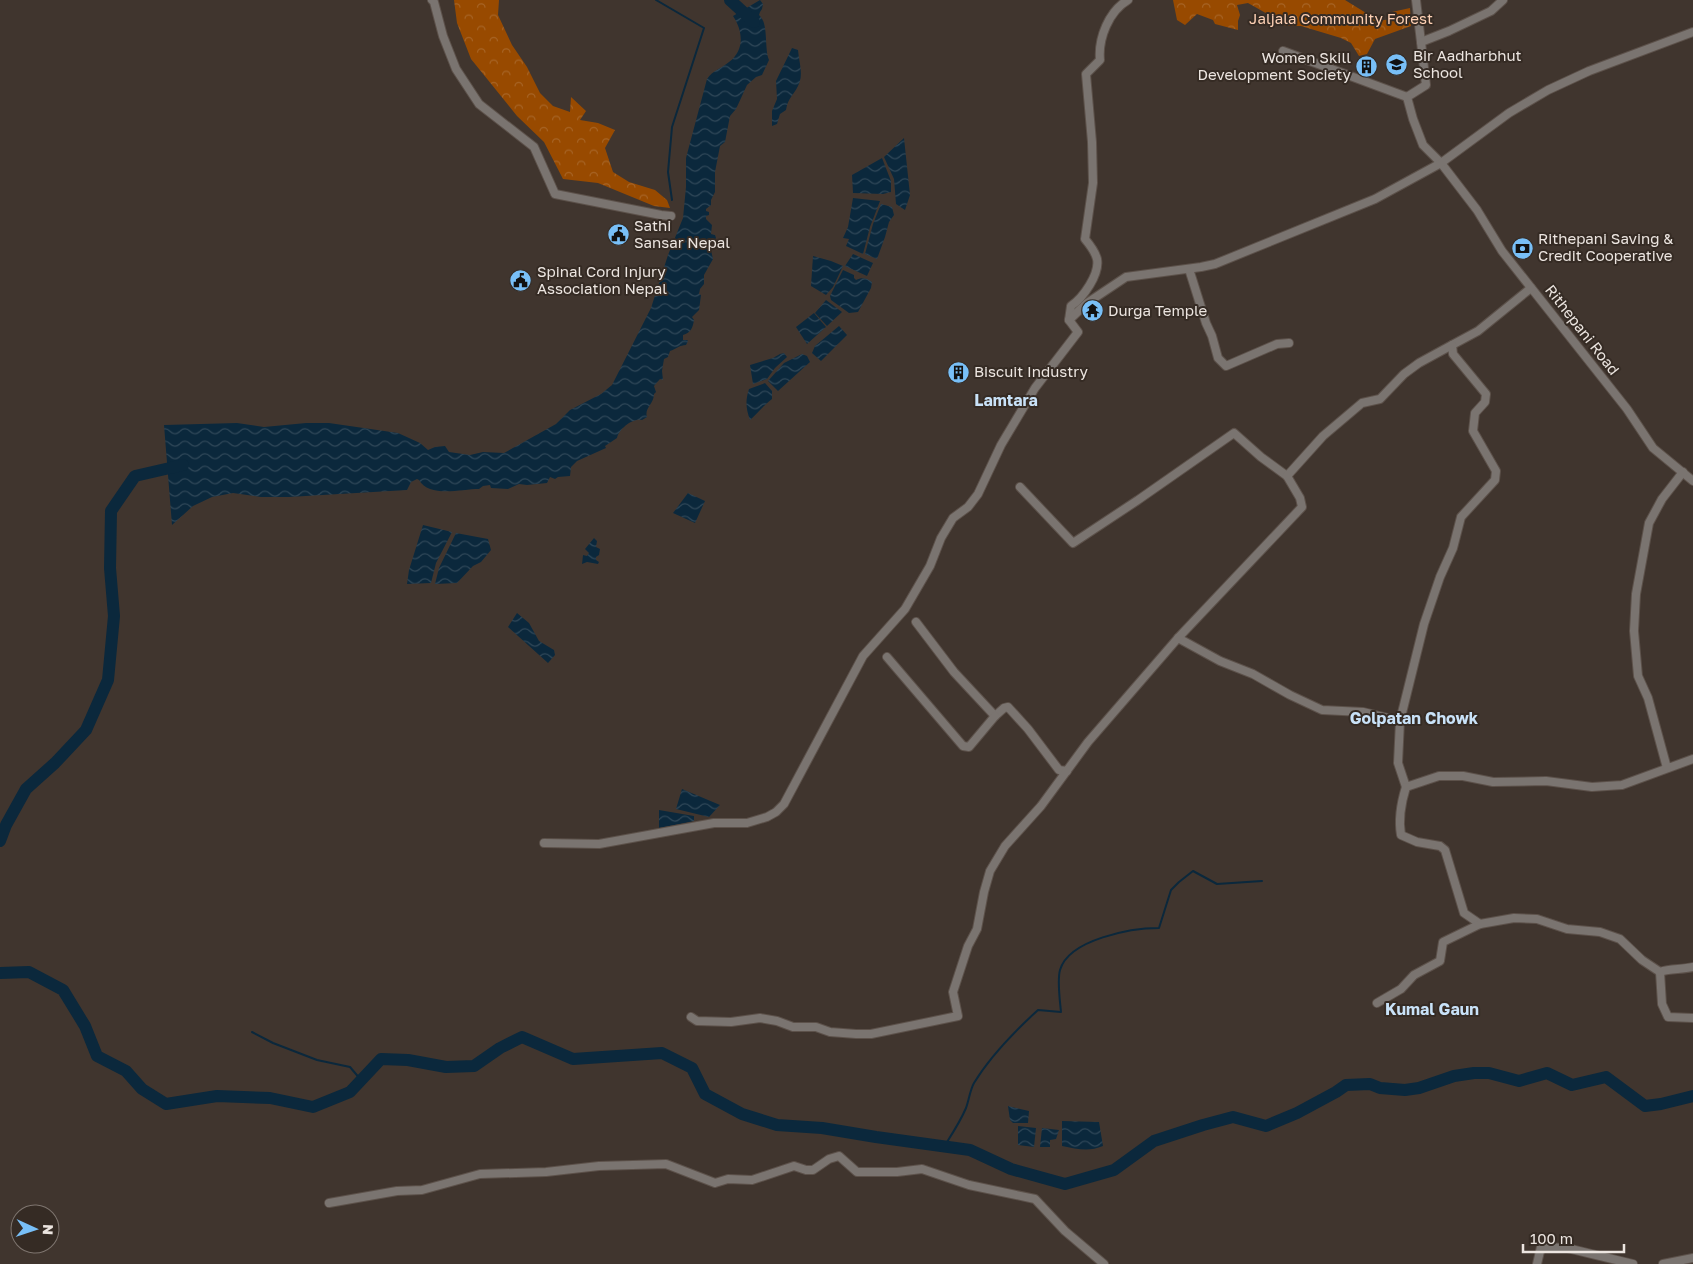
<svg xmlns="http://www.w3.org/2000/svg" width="1693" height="1264" font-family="'Golos Text',sans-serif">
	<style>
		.forest { fill: url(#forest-crowns) }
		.water { fill: url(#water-waves) }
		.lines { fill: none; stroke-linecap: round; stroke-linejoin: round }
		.stream { stroke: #0b283c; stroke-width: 2 }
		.river { stroke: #0b283c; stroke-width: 12 }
		.minor-casing { stroke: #5c514a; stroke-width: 10 }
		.minor { stroke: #7a7470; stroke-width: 8 }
		.labels { text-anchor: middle; stroke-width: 4; stroke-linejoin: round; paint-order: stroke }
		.park-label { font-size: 15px; fill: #fdd0b4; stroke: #352b24 }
		.poi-label { font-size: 15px; fill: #ece5e0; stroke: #352b24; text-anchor: start }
		.street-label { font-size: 15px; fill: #ece5e0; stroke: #352b24 }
		.neighbourhood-label { font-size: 16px; font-weight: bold; fill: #c9e2f8; stroke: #352b24 }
	</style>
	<defs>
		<pattern id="forest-crowns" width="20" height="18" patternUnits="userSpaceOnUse" patternTransform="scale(1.25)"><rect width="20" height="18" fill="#984a00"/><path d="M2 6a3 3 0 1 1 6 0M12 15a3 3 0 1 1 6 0" fill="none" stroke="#a76425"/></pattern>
		<pattern id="water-waves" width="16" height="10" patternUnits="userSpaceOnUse" patternTransform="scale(1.25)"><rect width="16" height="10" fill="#0b283c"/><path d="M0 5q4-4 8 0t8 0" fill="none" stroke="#2f4758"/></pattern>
	</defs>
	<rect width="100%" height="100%" fill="#40352e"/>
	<!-- forest -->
	<g class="forest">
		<polygon points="454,0 499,0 498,15 512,45 527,67 540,93 553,106 570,112 571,97 586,111 580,120 598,123 615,130 605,148 613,172 629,182 655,190 667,200 670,208 654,206 598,183 563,179 544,142 517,116 471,59 457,23"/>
		<polygon points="1173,0 1345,0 1379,21 1390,19 1392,12 1410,8 1411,26 1375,39 1367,54 1359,56 1351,43 1341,38 1301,26 1286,26 1279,23 1271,16 1248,3 1237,5 1240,15 1238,21 1238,30 1215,24 1213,20 1197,14 1185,25 1177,20"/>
	</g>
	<!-- water -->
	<g class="water">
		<path d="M760,0l3,4 -1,5 -2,3 -1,3c10,8 5,33 10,45l-7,15 -6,2 -9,8 -11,24 -6,7 -5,26 -5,4 -5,26v20l-4,8v5l-5,4v2l3,1v3l-3,1v3l6,6 -1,9 4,1 1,3 -6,8 3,13 -9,16v9l-4,5 -1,5 2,1 -2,15 -7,7 2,3c-1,7 -3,13 -11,15v5h4l1,1 -2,4c-6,0 -10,4 -16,6l-2,6 -4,2 -2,12 1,9 -3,-1 -6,7 2,6 -2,2c0,10 -10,14 -7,23l-5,3c-10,-2 -23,9 -25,18l-12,8 1,2 -29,13 -6,6 -1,9 -12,1 -3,2 -5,-2 -3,6 -20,2 -8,-1 -11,5 -17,-1 -1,-3 -7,1 -4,3c-18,0 -50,9 -60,-9l-2,-1 -6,3 -4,8 -118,7h-28l-28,-4 -21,4 -19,9 -21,19 -8,-100 73,-2 27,4 42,-4h23l69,10 22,10 8,7 7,-3 10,-1 4,6 21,3 13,-3 21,1 52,-29 14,-14 31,-16 11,-9 39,-77 17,-53 15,-37 3,-31v-29l21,-79c6,-9 14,-10 22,-17 16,-12 14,-31 4,-46z"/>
		<path d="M792,48l6,2c1,12 6,26 0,36 -5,10 -10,12 -12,24l-6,4 -3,10 -5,2v-15l5,-12 -1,-18z"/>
		<polygon points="904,138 910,195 905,210 896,204 894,179 884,157"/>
		<polygon points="882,158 891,181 891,192 883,194 853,193 852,175"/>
		<polygon points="853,198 880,201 870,227 863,254 846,246 849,239 843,238 848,227"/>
		<polygon points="881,204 892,207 894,215 889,222 885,237 877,259 865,254 873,224"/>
		<polygon points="853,254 873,263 867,276 845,266"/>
		<polygon points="813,256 831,261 843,266 833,287 826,295 811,286"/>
		<path d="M843,270l11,5v3l2,2c6,-3 11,-2 16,2l-1,6 -13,24 -9,1 -18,-13 -1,-4z"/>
		<polygon points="826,300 842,312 827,326 815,313"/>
		<polygon points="814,313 826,327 807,344 796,327"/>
		<polygon points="839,326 847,335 821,361 812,353 815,346"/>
		<polygon points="784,353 787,357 775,368 767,379 753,384 750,365 773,358 780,354"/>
		<polygon points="802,354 807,356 810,362 778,391 768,381 784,363"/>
		<path d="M765,383l7,8v8c-9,7 -14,14 -22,21 -4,-11 -5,-19 -1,-31z"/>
		<polygon points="688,493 705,501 695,523 673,513"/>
		<polygon points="423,525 452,532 436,563 431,583 407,584 409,570"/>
		<polygon points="456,533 488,539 491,550 481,562 473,566 457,583 435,584 439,568"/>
		<polygon points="594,538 597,541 596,547 600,549 599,555 596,557 596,560 599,562 598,564 587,562 582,564 583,555 587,556 589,553 585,549"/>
		<polygon points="517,613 529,623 539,641 554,650 555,655 548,663 508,627"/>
		<polygon points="682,789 720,805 709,817 676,809"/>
		<polygon points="659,810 694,816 694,821 659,828"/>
		<polygon points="1008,1106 1029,1111 1028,1123 1013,1123 1010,1120"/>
		<path d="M1062,1121l37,1 4,24c-14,6 -26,3 -41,0z"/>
		<polygon points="1018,1126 1036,1128 1034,1147 1018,1145"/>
		<polygon points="1042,1128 1059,1130 1056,1139 1050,1140 1050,1147 1040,1147"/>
	</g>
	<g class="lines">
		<!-- stream -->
		<g class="stream">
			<polyline points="656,0 704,28 672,127 668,172 672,200"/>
			<polyline points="252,1032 273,1043 317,1060 350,1067 361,1080"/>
			<path d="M928,1145l19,-3c7,-11 14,-22 19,-34 3,-8 4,-18 8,-25 17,-28 41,-52 64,-73l23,2c-1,-11 -4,-31 -1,-42 9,-31 72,-42 99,-42l12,-38 8,-8 14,-11 24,13 45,-3"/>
		</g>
		<!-- river -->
		<g class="river">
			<polyline points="730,0 754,22"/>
			<polyline points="0,841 6,825 26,789 55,763 86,730 108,680 114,616 110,568 111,511 135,476 183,465"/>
			<polyline points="0,973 29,972 63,990 85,1026 97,1056 126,1071 142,1089 166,1104 217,1096 270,1098 313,1107 350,1092 381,1059 408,1060 446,1067 474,1066 500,1048 522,1037 573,1059 662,1053 692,1068 705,1094 742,1114 777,1125 822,1128 876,1137 970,1150 1011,1169 1065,1184 1114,1170 1154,1141 1203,1125 1233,1117 1266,1126 1297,1113 1336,1092 1346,1085 1370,1084 1380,1088 1405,1090 1419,1088 1454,1076 1474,1073 1489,1073 1519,1081 1547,1073 1572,1085 1606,1077 1645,1106 1661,1104 1693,1096"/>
		</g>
		<defs>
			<g id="minor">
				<polyline points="432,0 434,2 443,36 456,69 479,104 534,147 555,194 661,215 671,216"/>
				<polyline points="1416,0 1421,42"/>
				<polyline points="1503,0 1491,11 1449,31 1421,42 1426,85 1407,97 1413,119 1423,145 1441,163 1477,210 1502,251 1627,409 1653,448 1693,481"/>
				<polyline points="1283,51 1407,97"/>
				<polyline points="1189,269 1206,323 1212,336 1218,358 1226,366 1277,344 1289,343"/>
				<polyline points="1531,288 1478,331 1452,345 1453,354 1486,394 1485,402 1475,413 1473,431 1496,471 1495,480 1461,517 1453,548 1440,577 1424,624 1400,721 1398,763 1406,787 1439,776 1463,776 1493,782 1546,781 1592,787 1622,785 1693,759"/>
				<path d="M1069,320l2,-14c12,-8 29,-32 26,-47 -2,-8 -7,-14 -12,-20l8,-56 -1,-41 -6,-68 14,-14c-2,-22 9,-49 28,-60"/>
				<polyline points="1020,487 1073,543 1138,500 1234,433 1261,457 1287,476"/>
				<polyline points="916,622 954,672 995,716 1004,708 1008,707 1028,729 1059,770 1067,771"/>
				<polyline points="1178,638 1220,661 1253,674 1290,695 1322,710 1363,712 1400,721"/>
				<polyline points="887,657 963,746 969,747 995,716"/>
				<polyline points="1667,768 1648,698 1638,676 1634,631 1636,594 1649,523 1662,499 1683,472"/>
				<path d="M1406,787c-5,16 -8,31 -5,48l16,7 23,4 5,4 19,63 16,11"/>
				<polyline points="544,843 599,844 714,823 747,823 767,817 776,812 784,804 863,656 905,609 930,566 941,538 953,518 968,507 978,494 1001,445 1035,388 1078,332 1069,320 1087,303 1126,277 1201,267 1215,264 1375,199 1441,163 1509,113 1548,90 1589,71 1693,32"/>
				<polyline points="1660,972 1662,1004 1668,1017 1693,1018"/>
				<path d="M1377,1003l24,-14 13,-14 26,-14 3,-19 37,-18 34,-6 23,1 30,10 33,3 20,7 22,21 18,12c11,-4 21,-2 33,-5"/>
				<polyline points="691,1017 697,1021 731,1022 760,1018 777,1021 793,1027 816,1027 830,1032 856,1034 871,1034 958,1016 953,992 968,946 977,929 984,892 990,871 1005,846 1041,806 1088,742 1178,638 1302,507 1300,498 1287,476 1323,436 1362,403 1380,399 1404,374 1419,363 1452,345"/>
				<polyline points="329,1203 397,1191 422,1190 480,1174 546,1172 599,1166 666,1164 715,1183 728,1179 752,1180 794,1166 806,1170 813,1170 829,1159 839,1156 857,1172 897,1172 922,1169 969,1185 1035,1199 1065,1231 1104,1264"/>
				<polyline points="1537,1264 1541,1247 1567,1248 1633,1264"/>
				<polyline points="1663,1264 1693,1258"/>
			</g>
		</defs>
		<!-- minor casing -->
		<use href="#minor" class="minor-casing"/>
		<!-- minor -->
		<use href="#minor" class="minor"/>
	</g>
	<!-- icons -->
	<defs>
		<symbol id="school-disc" viewBox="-11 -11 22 22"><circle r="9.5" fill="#78bff7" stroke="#352b24"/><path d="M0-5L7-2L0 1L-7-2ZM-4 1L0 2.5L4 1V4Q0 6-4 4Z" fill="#111"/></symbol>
		<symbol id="building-disc" viewBox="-11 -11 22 22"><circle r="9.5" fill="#78bff7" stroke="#352b24"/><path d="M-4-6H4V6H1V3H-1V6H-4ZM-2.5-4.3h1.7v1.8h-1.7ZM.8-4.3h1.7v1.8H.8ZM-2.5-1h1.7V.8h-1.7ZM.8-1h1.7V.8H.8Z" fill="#111"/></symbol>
		<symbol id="civic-disc" viewBox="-11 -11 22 22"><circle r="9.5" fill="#78bff7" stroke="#352b24"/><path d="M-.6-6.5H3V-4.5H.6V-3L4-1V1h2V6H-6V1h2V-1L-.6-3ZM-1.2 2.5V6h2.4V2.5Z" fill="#111"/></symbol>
		<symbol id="bank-disc" viewBox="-11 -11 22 22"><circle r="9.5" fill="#78bff7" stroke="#352b24"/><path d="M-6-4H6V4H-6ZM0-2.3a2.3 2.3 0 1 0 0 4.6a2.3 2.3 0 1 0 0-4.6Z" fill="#111"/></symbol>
		<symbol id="temple-disc" viewBox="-11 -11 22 22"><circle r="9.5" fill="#78bff7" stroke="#352b24"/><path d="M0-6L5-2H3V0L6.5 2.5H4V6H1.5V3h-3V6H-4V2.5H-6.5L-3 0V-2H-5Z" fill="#111"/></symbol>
	</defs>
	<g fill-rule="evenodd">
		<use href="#school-disc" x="1384" y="52" width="25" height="25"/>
		<use href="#building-disc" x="1354" y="54" width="25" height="25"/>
		<use href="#civic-disc" x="606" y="222" width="25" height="25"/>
		<use href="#bank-disc" x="1510" y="236" width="25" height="25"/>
		<use href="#civic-disc" x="508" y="268" width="25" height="25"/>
		<use href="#temple-disc" x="1080" y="298" width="25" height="25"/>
		<use href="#building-disc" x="946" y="360" width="25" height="25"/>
	</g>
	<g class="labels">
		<!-- park labels -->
		<g class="park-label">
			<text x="1341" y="24">Jaljala Community Forest</text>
		</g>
		<!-- poi labels -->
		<g class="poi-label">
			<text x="1413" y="61">Bir Aadharbhut<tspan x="1413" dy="17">School</tspan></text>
			<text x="1351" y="63" text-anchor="end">Women Skill<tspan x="1351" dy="17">Development Society</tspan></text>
			<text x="634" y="231">Sathi<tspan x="634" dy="17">Sansar Nepal</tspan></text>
			<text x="1538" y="244">Rithepani Saving &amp;<tspan x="1538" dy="17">Credit Cooperative</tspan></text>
			<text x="537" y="277">Spinal Cord Injury<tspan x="537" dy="17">Association Nepal</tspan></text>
			<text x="1108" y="316">Durga Temple</text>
			<text x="974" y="377">Biscuit Industry</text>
		</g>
		<!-- street labels -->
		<g class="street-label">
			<text transform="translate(1582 330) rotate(52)" y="5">Rithepani Road</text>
		</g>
		<!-- neighbourhood labels -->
		<g class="neighbourhood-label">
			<text x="1006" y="406">Lamtara</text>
			<text x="1414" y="724">Golpatan Chowk</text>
			<text x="1432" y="1015">Kumal Gaun</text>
		</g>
	</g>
	<!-- north arrow -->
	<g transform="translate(35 1229) rotate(93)"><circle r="24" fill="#352b24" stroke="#7e756f"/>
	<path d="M0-4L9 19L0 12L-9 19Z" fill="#78bff7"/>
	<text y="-8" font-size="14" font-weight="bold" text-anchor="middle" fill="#ece5e0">N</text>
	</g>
	<!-- scale -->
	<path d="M1523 1244v8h101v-8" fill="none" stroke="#ece5e0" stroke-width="2.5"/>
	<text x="1530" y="1244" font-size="15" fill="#ece5e0" stroke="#352b24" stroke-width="4" paint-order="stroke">100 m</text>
</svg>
